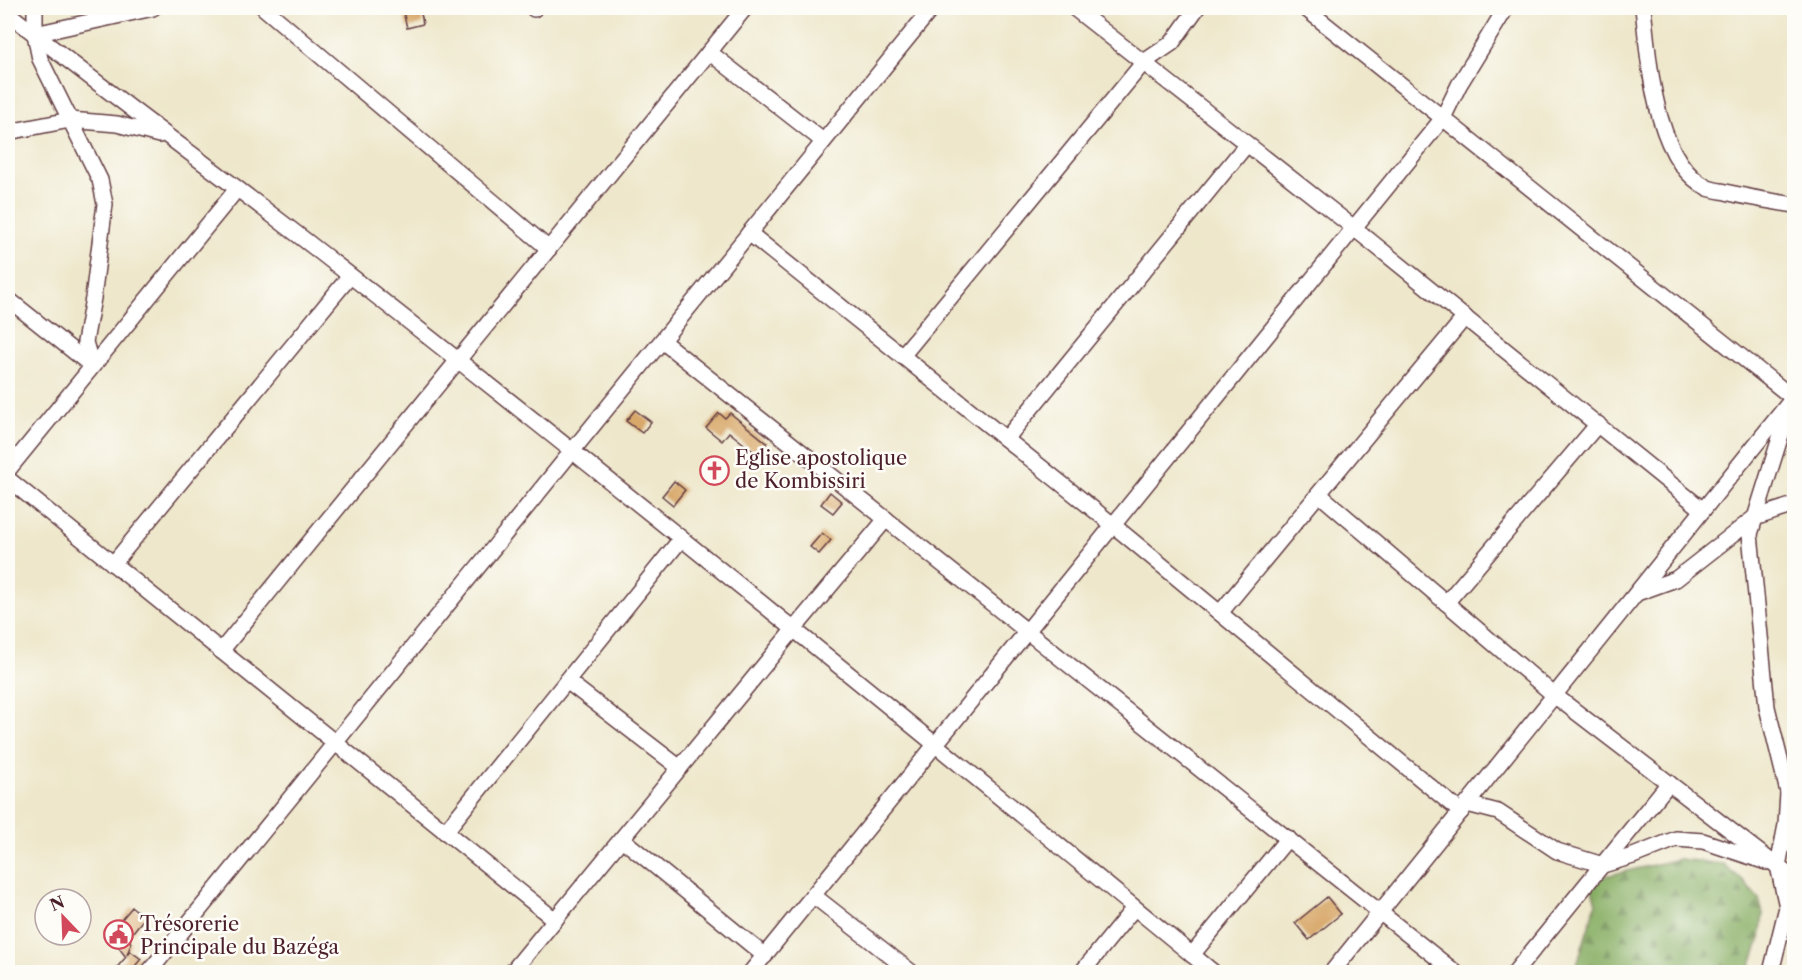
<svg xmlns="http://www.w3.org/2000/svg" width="1802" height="980" font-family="'Libre Caslon Text',serif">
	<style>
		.forest { fill: url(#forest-firs); stroke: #686648; stroke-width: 1.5 }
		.building { fill: #d8a86b }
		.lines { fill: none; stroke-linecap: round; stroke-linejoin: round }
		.minor-casing { stroke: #633d43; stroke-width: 18 }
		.minor { stroke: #fff; stroke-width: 15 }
		.labels { text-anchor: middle; stroke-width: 5; stroke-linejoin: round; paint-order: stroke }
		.poi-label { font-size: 20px; fill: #4a1f2b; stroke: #fdfcf7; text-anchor: start }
	</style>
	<defs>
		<pattern id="forest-firs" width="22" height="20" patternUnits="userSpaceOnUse" patternTransform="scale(1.5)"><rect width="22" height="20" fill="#87ae64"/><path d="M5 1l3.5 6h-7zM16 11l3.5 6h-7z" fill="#708d53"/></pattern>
	</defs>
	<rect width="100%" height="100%" fill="#fdfcf7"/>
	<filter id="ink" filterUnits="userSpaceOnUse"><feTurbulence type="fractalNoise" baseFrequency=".0167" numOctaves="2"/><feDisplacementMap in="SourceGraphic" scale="12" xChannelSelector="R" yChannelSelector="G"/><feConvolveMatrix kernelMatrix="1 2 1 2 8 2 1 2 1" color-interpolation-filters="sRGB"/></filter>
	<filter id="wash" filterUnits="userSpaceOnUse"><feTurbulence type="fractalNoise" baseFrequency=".008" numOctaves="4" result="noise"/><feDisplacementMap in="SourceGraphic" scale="24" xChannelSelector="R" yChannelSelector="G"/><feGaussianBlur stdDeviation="1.35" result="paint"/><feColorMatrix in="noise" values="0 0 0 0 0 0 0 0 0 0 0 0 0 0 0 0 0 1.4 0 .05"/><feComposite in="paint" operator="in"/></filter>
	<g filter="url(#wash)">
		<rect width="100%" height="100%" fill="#eee7cb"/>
		<!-- forest -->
		<polygon class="forest" points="1679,859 1723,864 1742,880 1759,899 1763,914 1760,939 1748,972 1577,972 1576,967 1596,904 1592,889 1601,877"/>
		<g id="blocks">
			<!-- building -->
			<g class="building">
				<polygon points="420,8 423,24 407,28 403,11"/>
				<polygon points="635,410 651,422 642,433 626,421"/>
				<polygon points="719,413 725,418 730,413 767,443 758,455 729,432 722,441 706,428"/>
				<polygon points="674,481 685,490 673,505 662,496"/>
				<polygon points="830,492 842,502 833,513 821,504"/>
				<polygon points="822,533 831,540 819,554 810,547"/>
				<polygon points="1327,897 1341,914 1309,940 1295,923"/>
				<polygon points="132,907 145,917 129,937 131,944 127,955 130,951 141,959 130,972 113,972 126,957 116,944 104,937 104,930 108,926 116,926"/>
			</g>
		</g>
	</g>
	<g filter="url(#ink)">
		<use href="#blocks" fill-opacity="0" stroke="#633d43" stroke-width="1.5"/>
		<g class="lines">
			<defs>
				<g id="minor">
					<polyline points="35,8 35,34 40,59 100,180 105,204 93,298 85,342 92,366"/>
					<polyline points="264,8 549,249"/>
					<polyline points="1074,8 1354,228 1703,510"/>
					<polyline points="1305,8 1793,398 1332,972"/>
					<path d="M1643,8c6,52 11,154 65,180 5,2 13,3 18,4 23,6 45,9 68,13"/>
					<polyline points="534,9 534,8"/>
					<path d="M8,13c100,80 205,156 307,235 303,236 601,480 898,724"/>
					<polyline points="35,34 153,8"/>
					<polyline points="709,52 823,141"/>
					<polyline points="8,132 70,120 117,124 159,135"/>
					<polyline points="749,233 1113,525 1461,812"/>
					<polyline points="8,299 92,366"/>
					<polyline points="662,341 1455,972"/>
					<polyline points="902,356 1144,62 1172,43 1197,8"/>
					<polyline points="1790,406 1750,534 1767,707 1788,792 1794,806"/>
					<polyline points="1006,439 1247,144"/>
					<polyline points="8,470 237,189"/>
					<polyline points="8,479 555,920"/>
					<polyline points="1319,494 1554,695 1794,879"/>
					<polyline points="113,564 350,276"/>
					<polyline points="1637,593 1676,579 1754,518 1794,505"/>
					<polyline points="1446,603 1598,424"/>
					<polyline points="1220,613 1465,317"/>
					<polyline points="221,651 745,8"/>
					<polyline points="567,681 680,768"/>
					<polyline points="1467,804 1498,812 1557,851 1603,865 1633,856 1676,839 1703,841 1766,862"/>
					<polyline points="445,832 681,539"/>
					<polyline points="622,839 765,956"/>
					<polyline points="814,896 911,972"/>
					<polyline points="1192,955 1288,838"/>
					<polyline points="149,972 932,8"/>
					<polyline points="512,972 794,629 886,519"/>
					<polyline points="751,972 1443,118 1459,85 1506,8"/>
					<polyline points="1082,972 1134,908"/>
					<polyline points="1515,972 1669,783"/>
					<polyline points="1771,972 1787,907 1778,866 1786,825 1788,793"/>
				</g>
			</defs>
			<!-- minor casing -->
			<use href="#minor" class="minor-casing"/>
			<!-- minor -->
			<use href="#minor" class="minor"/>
		</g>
	</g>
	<!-- icons -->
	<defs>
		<symbol id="church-ring" viewBox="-11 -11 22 22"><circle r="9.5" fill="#fdfcf7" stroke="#d1495b" stroke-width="1.5"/><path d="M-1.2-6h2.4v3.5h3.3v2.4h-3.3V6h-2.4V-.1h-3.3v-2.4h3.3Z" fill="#d1495b"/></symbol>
		<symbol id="civic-ring" viewBox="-11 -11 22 22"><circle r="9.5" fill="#fdfcf7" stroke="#d1495b" stroke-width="1.5"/><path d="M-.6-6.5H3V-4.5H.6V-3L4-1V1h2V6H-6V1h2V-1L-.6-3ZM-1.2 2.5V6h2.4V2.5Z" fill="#d1495b"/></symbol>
	</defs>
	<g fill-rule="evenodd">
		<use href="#church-ring" x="698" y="454" width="33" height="33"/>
		<use href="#civic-ring" x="102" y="918" width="33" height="33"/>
	</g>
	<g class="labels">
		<!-- poi labels -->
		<g class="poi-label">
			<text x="735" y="465">Eglise apostolique<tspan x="735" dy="23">de Kombissiri</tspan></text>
			<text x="140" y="931">Trésorerie<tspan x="140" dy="23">Principale du Bazéga</tspan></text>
		</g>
	</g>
	<!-- margin -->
	<rect width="1802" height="980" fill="none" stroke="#fdfcf7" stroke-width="30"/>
	<!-- north arrow -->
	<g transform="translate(63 917) rotate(337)"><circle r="28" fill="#fdfcf7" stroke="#b5a4a5" stroke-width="1.5"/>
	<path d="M0-4.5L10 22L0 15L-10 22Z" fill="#d1495b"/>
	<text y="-9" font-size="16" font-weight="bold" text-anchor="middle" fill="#4a1f2b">N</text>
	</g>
</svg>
